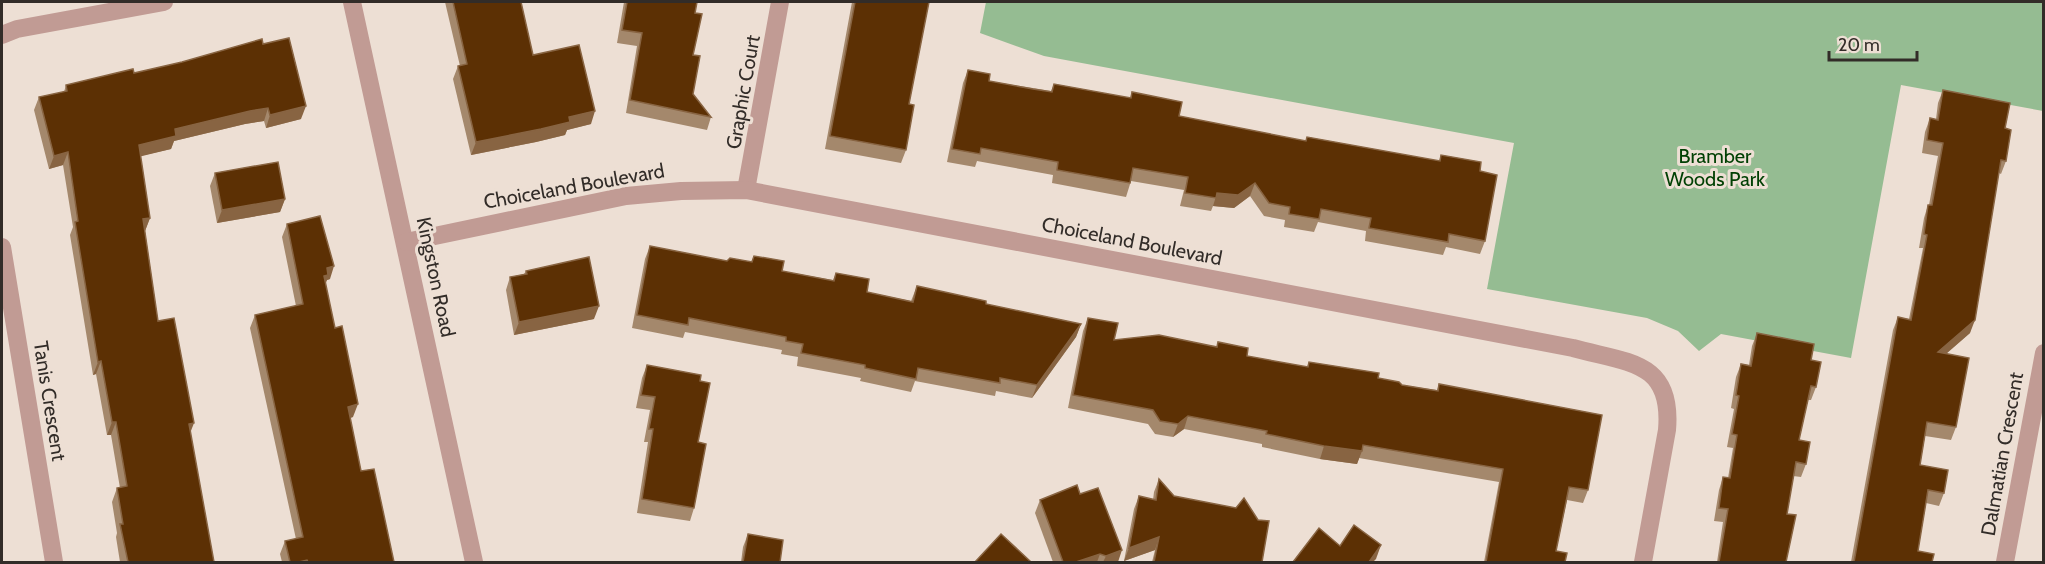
<svg xmlns="http://www.w3.org/2000/svg" width="2045" height="564" font-family="Cabin,sans-serif">
	<style>
		.green { fill: #95bc92 }
		.lines { fill: none; stroke-linecap: round; stroke-linejoin: round }
		.minor { stroke: #c19b94; stroke-width: 18 }
		.wall { fill: #a4886c }
		.shaded-wall { fill: #886442 }
		.building { fill: #5c3004; stroke: #886442; stroke-width: 1.5 }
		.labels { text-anchor: middle; stroke-width: 6; stroke-linejoin: round; paint-order: stroke }
		.street-label { font-size: 20px; fill: #322c28; stroke: #eddfd4 }
		.park-label { font-size: 20px; fill: #014003; stroke: #eddfd4 }
	</style>
	<rect width="100%" height="100%" fill="#eddfd4"/>
	<polygon class="green" points="986,2 2043,2 2043,111 1901,85 1851,358 1721,334 1699,351 1678,331 1647,318 1487,289 1514,143 1044,56 980,33"/>
	<g class="lines">
		<g class="minor">
			<polyline points="352,2 474,562"/>
			<polyline points="2,35 17,29 164,2"/>
			<polyline points="746,190 780,2"/>
			<path d="M406 242 626 196 681 191 746 190 1573 348C1627 363 1673 360 1667 430L1643 562"/>
			<polyline points="2,247 54,562"/>
			<polyline points="2005,562 2044,353"/>
		</g>
	</g>
	<g class="wall">
		<polygon points="445,2 521,2 533,55 591,124 567,130 565,135 536,142 471,155 453,79 458,66 460,66"/>
		<polygon points="624,2 697,2 695,13 693,94 711,117 707,130 626,113 637,46 617,43"/>
		<polygon points="852,2 929,2 909,104 906,150 901,163 825,149"/>
		<polygon points="263,44 301,119 266,128 264,121 245,124 174,141 171,149 140,156 150,218 145,231 158,321 190,432 214,562 120,562 116,537 117,533 112,502 117,488 120,488 111,435 107,435 96,374 93,375 70,235 73,227 63,165 49,169 34,110 39,97 64,92 66,85 134,73"/>
		<polygon points="968,70 989,81 1051,91 1054,84 1130,98 1132,92 1179,116 1306,141 1307,137 1439,161 1441,155 1480,171 1485,241 1480,254 1446,247 1443,255 1365,241 1366,231 1318,222 1314,232 1284,227 1285,220 1264,216 1250,196 1234,208 1213,206 1211,211 1180,206 1184,190 1131,181 1126,197 1052,183 1053,175 977,161 975,167 947,162 963,83"/>
		<polygon points="1943,90 2005,128 2006,161 2001,174 1999,173 1970,333 1946,354 1956,427 1951,440 1925,436 1920,465 1944,493 1939,506 1926,503 1918,551 1932,562 1851,562 1893,330 1898,317 1909,319 1923,248 1919,248 1924,218 1928,205 1929,205 1938,156 1922,153 1925,132 1930,118 1936,119 1938,103"/>
		<polygon points="215,173 285,199 280,212 217,223 210,186"/>
		<polygon points="287,224 330,279 327,280 325,283 353,417 350,418 361,471 394,562 282,562 280,554 285,541 296,539 250,328 255,315 296,306 282,237"/>
		<polygon points="650,246 727,261 751,262 754,256 782,271 833,280 836,273 867,292 911,301 917,286 986,304 1081,324 1076,337 1032,398 996,391 995,396 915,381 911,392 860,381 861,378 797,366 798,357 781,354 782,350 685,332 683,338 632,328 645,259"/>
		<polygon points="526,271 594,319 514,335 506,290 510,277 524,274"/>
		<polygon points="1088,318 1114,340 1217,346 1218,342 1247,356 1307,367 1309,362 1402,385 1437,390 1439,384 1588,490 1583,503 1567,500 1556,551 1565,562 1484,562 1499,482 1359,458 1357,464 1320,459 1262,447 1262,444 1184,429 1173,437 1155,434 1148,424 1068,408 1083,331"/>
		<polygon points="1757,333 1811,360 1816,387 1811,400 1808,400 1799,440 1806,464 1801,477 1793,476 1787,514 1786,562 1717,562 1723,522 1714,521 1719,490 1723,477 1728,478 1733,448 1727,447 1734,409 1731,408 1736,377 1741,364 1749,365 1752,346"/>
		<polygon points="647,365 700,381 698,442 694,508 690,521 637,513 648,442 644,442 650,410 636,408 642,378"/>
		<polygon points="1159,479 1174,496 1262,562 1152,562 1155,550 1124,561 1134,509 1139,496 1153,500 1154,492"/>
		<polygon points="1080,494 1118,562 1053,562 1035,513 1040,500"/>
		<polygon points="748,534 780,562 741,562 743,547"/>
	</g>
	<g class="shaded-wall">
		<polygon points="306,106 301,119 266,128 270,115"/>
		<polygon points="268,108 264,121 245,124 174,141 171,149 134,158 139,145 175,129 250,111"/>
		<polygon points="595,111 591,124 567,130 565,135 536,142 471,155 476,142 569,117"/>
		<polygon points="68,152 63,165 49,169 54,156"/>
		<polygon points="1255,183 1250,196 1234,208 1213,206 1217,193"/>
		<polygon points="285,199 280,212 217,223 222,210"/>
		<polygon points="150,218 145,231 138,232 143,219"/>
		<polygon points="334,266 330,279 327,280 324,288 319,289 327,268"/>
		<polygon points="599,306 594,319 514,335 519,322"/>
		<polygon points="1975,320 1970,333 1933,365 1938,352"/>
		<polygon points="1081,324 1076,337 1032,398 1037,385"/>
		<polygon points="101,361 96,374 93,375 98,362"/>
		<polygon points="358,404 353,417 343,420 348,407"/>
		<polygon points="1188,416 1184,429 1173,437 1178,424"/>
		<polygon points="112,422 116,422 111,435 107,435"/>
		<polygon points="194,423 189,436 189,424"/>
		<polygon points="1324,446 1362,451 1357,464 1320,459"/>
		<polygon points="1159,537 1155,550 1124,561 1129,548"/>
		<polygon points="1381,545 1376,559 1373,562 1369,562"/>
		<polygon points="1122,550 1118,562 1103,562 1106,556"/>
		<polygon points="1100,554 1097,562 1076,562"/>
	</g>
	<g class="building">
		<polygon points="453,2 521,2 533,55 579,45 595,111 569,117 570,122 541,129 476,142 458,66 467,64"/>
		<polygon points="627,2 697,2 695,13 702,14 693,55 700,56 693,94 711,117 630,100 642,33 622,30"/>
		<polygon points="855,2 929,2 909,104 914,105 906,150 830,136"/>
		<polygon points="289,38 306,106 270,115 268,108 250,111 175,129 176,136 139,145 150,218 143,219 158,321 174,318 194,423 189,424 214,562 128,562 120,524 123,524 117,488 127,486 116,422 112,422 101,361 98,362 75,222 78,221 68,152 54,156 39,97 67,91 66,85 133,69 134,73 182,62 262,39 263,44"/>
		<polygon points="968,70 990,74 989,81 1033,89 1052,92 1054,84 1131,98 1132,92 1182,102 1179,116 1306,141 1307,137 1440,161 1441,155 1481,162 1480,171 1497,175 1485,241 1449,234 1448,242 1369,228 1371,218 1321,209 1319,219 1289,214 1290,207 1269,203 1255,183 1238,195 1217,193 1216,198 1185,193 1188,177 1133,168 1130,183 1057,170 1058,162 981,148 980,154 952,149"/>
		<polygon points="1943,90 2010,103 2005,128 2011,130 2006,161 2001,160 1975,320 1938,352 1969,358 1956,427 1927,422 1920,465 1948,470 1944,493 1928,490 1918,551 1934,554 1932,562 1854,562 1898,317 1911,320 1927,235 1924,234 1928,205 1932,205 1943,143 1927,140 1930,118 1938,120"/>
		<polygon points="278,162 285,199 222,210 215,173"/>
		<polygon points="320,216 334,266 327,268 328,275 324,276 335,328 342,326 358,404 348,407 361,471 374,469 394,562 308,562 307,560 299,562 290,562 285,541 303,537 255,315 303,304 287,224"/>
		<polygon points="650,246 727,261 730,258 752,262 754,256 784,261 782,271 834,281 836,273 869,279 867,292 913,302 917,286 986,301 986,304 1081,324 1037,385 1000,378 1000,383 918,368 916,379 865,368 865,365 801,353 803,344 786,341 786,337 689,318 688,325 637,315"/>
		<polygon points="589,257 599,306 519,322 510,277 527,274 526,271"/>
		<polygon points="1088,318 1118,323 1114,340 1159,335 1217,347 1218,342 1248,348 1247,356 1308,367 1309,362 1379,373 1378,378 1399,382 1402,385 1438,391 1439,384 1602,415 1588,490 1569,487 1556,551 1567,553 1565,562 1486,562 1503,469 1363,445 1362,451 1324,446 1266,434 1267,431 1188,416 1178,424 1160,421 1153,410 1073,395"/>
		<polygon points="1757,333 1814,344 1811,360 1821,362 1816,387 1811,386 1799,440 1810,442 1806,464 1796,462 1787,514 1796,515 1786,562 1719,562 1728,509 1719,508 1723,477 1730,478 1737,435 1732,434 1739,396 1736,395 1741,364 1751,366"/>
		<polygon points="647,365 701,375 700,381 710,383 698,442 706,444 694,508 642,499 653,429 649,429 655,397 641,395"/>
		<polygon points="1159,479 1174,496 1236,508 1244,498 1258,520 1269,521 1262,562 1154,562 1159,537 1129,548 1139,496 1156,500"/>
		<polygon points="1077,485 1080,494 1098,488 1122,550 1106,556 1100,554 1076,562 1063,562 1040,500"/>
		<polygon points="1354,525 1381,545 1369,562 1293,562 1319,528 1340,546"/>
		<polygon points="748,534 783,540 780,562 743,562"/>
		<polygon points="1001,534 1031,562 975,562"/>
	</g>
	<g class="labels">
		<g class="street-label">
			<text transform="translate(743 92) rotate(-80)" y="7">Graphic Court</text>
			<text transform="translate(574 186) rotate(-10)" y="7">Choiceland Boulevard</text>
			<text transform="translate(1132 241) rotate(11)" y="7">Choiceland Boulevard</text>
			<text transform="translate(436 277) rotate(78)" y="7">Kingston Road</text>
			<text transform="translate(50 401) rotate(81)" y="7">Tanis Crescent</text>
			<text transform="translate(2002 454) rotate(-80)" y="7">Dalmatian Crescent</text>
		</g>
		<g class="park-label">
			<text x="1715" y="163">Bramber<tspan x="1715" dy="23">Woods Park</tspan></text>
		</g>
	</g>
	<rect width="2045" height="564" fill="none" stroke="#322c28" stroke-width="6"/>
	<path d="M1829 51v9h88v-9" fill="none" stroke="#322c28" stroke-width="3"/>
	<text x="1838" y="51" font-size="18" fill="#322c28" stroke="#eddfd4" stroke-width="4.5" paint-order="stroke">20 m</text>
</svg>
